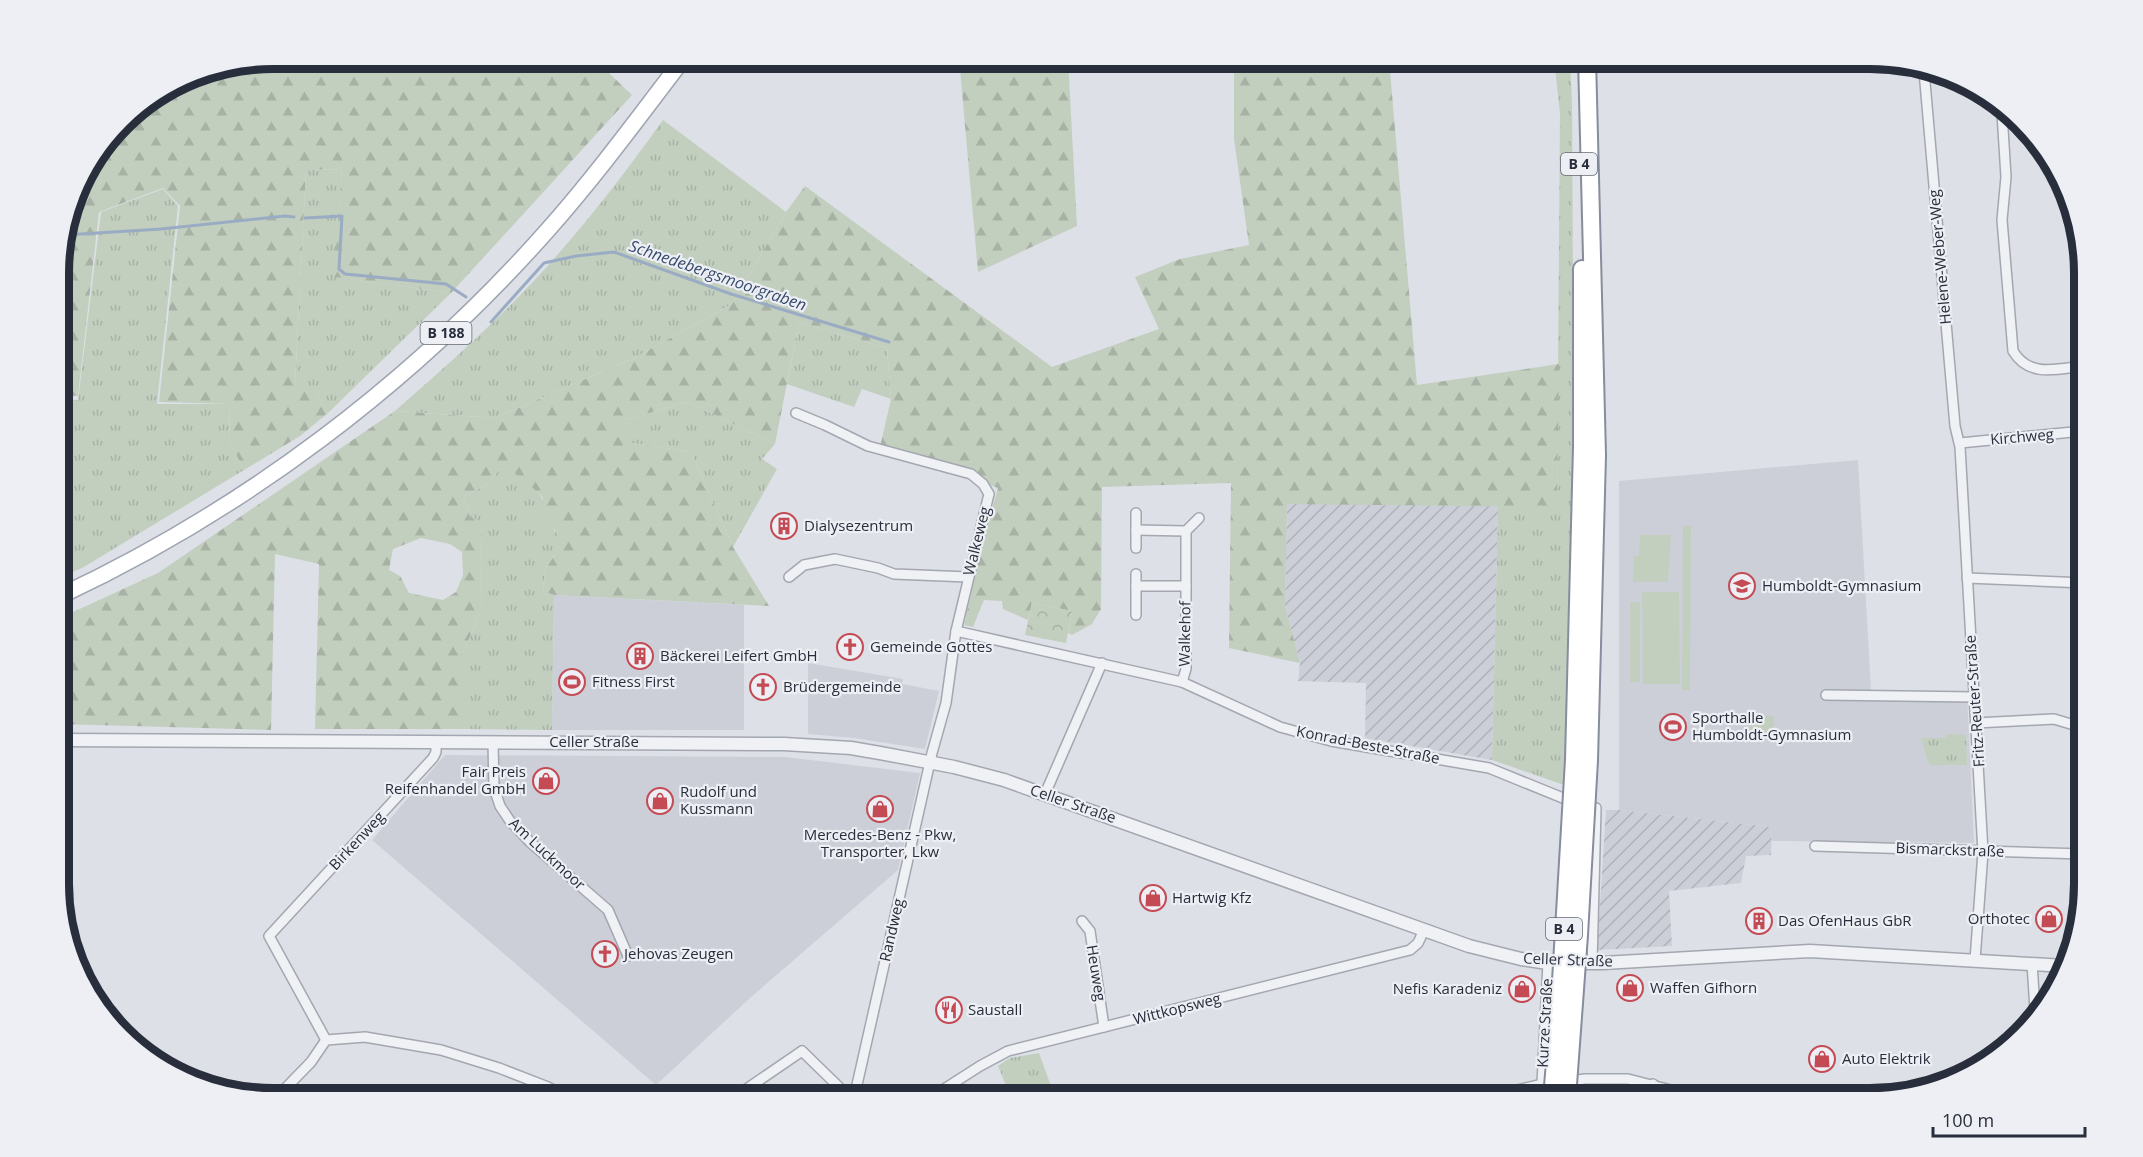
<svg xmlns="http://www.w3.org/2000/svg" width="2143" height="1157" font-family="'Open Sans',sans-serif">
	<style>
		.built { fill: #cccfd8 }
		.industrial { fill: url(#industrial-furrows) }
		.grass { fill: url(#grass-tufts) }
		.forest { fill: url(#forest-firs); fill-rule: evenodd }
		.park { fill: url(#park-crowns) }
		.pitch { fill: #c2cfbf }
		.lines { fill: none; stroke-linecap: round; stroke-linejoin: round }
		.stream { stroke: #9aacc4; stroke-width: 3 }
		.minor-casing { stroke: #a3a7b0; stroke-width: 12 }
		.tertiary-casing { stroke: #a3a7b0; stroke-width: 15 }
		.primary-casing { stroke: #9ea4b1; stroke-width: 18 }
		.trunk-casing { stroke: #868d9c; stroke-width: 20 }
		.minor { stroke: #f0f1f5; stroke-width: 9 }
		.tertiary { stroke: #f0f1f5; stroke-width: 12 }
		.primary { stroke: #fff; stroke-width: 15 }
		.trunk { stroke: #fff; stroke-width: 16 }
		.trunk-bridge-casing { stroke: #868d9c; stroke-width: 20; stroke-linecap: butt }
		.trunk-bridge { stroke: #fff; stroke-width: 16 }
		.labels { text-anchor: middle; stroke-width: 4.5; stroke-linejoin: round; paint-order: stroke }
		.shield { fill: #edeff4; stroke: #636873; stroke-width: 1.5 }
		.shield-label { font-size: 14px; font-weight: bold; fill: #282e3c }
		.street-label { font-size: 15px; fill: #282e3c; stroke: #edeff4 }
		.poi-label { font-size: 15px; fill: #282e3c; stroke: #edeff4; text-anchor: start }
		.water-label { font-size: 16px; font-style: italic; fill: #354a6c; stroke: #edeff4 }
		.rim { fill: none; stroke: #282e3c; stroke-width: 8 }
	</style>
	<defs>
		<pattern id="industrial-furrows" width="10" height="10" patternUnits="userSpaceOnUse" patternTransform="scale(1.5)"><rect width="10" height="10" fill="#cccfd8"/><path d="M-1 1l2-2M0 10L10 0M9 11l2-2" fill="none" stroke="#afb2ba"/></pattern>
		<pattern id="grass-tufts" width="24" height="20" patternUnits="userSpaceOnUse" patternTransform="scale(1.5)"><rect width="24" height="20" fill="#c2cfbf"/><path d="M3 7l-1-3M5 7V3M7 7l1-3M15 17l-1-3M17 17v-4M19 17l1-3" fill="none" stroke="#a7b2a5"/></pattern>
		<pattern id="forest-firs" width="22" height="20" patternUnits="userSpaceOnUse" patternTransform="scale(1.5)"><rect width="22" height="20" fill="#c2cfbf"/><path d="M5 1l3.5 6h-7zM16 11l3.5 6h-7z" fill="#a7b2a5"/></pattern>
		<pattern id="park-crowns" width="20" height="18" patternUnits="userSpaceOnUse" patternTransform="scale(1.5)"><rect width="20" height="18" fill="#c2cfbf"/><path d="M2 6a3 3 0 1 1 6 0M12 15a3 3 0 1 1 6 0" fill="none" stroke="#a7b2a5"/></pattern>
	</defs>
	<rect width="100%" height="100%" fill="#dde0e6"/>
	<g class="built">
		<polygon points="1858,460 1871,691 1967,692 1974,843 1772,841 1772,827 1619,810 1619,481"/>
		<polygon points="554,595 744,605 744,730 552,730"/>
		<polygon points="808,663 903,679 902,684 939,691 925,749 854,738 808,734"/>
		<polygon points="445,755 785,757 920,773 898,870 750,998 656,1085 372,840"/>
	</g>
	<g class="industrial">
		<polygon points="1287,503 1498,506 1492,760 1365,738 1366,683 1298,681 1300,663 1285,606"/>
		<polygon points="1606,810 1619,810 1772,827 1771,855 1746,856 1741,883 1669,891 1672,946 1597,950"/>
	</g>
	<g class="grass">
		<polygon points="1554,59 1570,59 1572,103 1574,481 1567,786 1492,760 1498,506 1557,506 1560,113"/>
		<path d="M663 120 786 212 732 304 634 358 495 418 395 411C452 361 509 311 559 253 596 211 630 166 663 120Z"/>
		<polygon points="342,169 335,277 451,293 328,413 317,394 295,384 306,170"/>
		<polygon points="163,189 178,206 157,404 229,404 230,442 244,470 82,568 60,577 59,399 78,400 101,212"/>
		<polygon points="799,322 887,348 891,399 862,389 854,407 787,384"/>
		<polygon points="688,402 775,444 762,459 777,469 733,547 691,452 625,442 624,420"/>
		<path d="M500 469C536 473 562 521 554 555 552 561 547 566 545 571 544 577 544 584 543 590L554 595 552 730 463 729V653L481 611 482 522 470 517 464 496 486 485Z"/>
		<polygon points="1947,734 1966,735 1967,765 1930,765 1928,762 1921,738 1946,738"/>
		<polygon points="1039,1053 1051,1086 1018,1098 1011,1098 998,1066 1010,1058"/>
	</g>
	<g class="forest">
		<polygon points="593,58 632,95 451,293 334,277 342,169 306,170 295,383 317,394 328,413 300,436 244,470 230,442 229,404 159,402 180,206 163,188 99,212 78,396 59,395 59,258 81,178 131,112 191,75 271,59 397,73 444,59"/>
		<polygon points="981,58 1068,59 1077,226 978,272 960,69"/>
		<path d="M1234 59H1389L1417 385 1559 364 1557 507 1287 504 1285 606 1300 663 1229 648 1231 483 1102 487 1101 609 1092 624 1072 635 1068 633 1072 611 1032 603 1028 620 1003 609 1002 601 984 600 973 627 964 625 981 549 998 488 960 473 880 447 891 399 887 348 799 322 775 444 688 402 624 420 626 442 691 452 733 547 769 606 554 595 543 591 545 570 554 556 555 529 540 517 543 498C530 485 518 471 500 469L486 485 464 496 470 517 482 522 481 611 463 653V729H315L319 564 275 554 271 730 60 724V618L158 573 395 411 495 418 634 358 732 304 786 212 805 186 1052 367 1159 329 1135 277 1180 259 1249 245 1234 139ZM421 538 450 544 462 552 463 575 456 592 443 600 409 593 400 576 389 570 393 549Z"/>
	</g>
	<polygon class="park" points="1032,603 1072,611 1066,643 1025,635"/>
	<g class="pitch">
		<polygon points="1683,526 1691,526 1690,690 1682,690"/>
		<polygon points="1640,535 1671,535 1668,582 1633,582 1634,556 1639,556"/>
		<polygon points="1642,592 1679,592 1680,684 1643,684"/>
		<rect x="1630" y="602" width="10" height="80"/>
		<rect x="1749" y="716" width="25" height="17"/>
	</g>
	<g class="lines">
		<g class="stream">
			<polyline points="305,218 342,216 339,269 345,274 446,284 466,297"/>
			<polyline points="65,235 161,229 285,216 294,217"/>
			<polyline points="491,322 544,263 576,256 614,252 731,294 889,342"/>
		</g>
		<defs>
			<g id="minor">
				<polyline points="1924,71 1955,426 1960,447 1983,852 1975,960"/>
				<path d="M2002 113 2006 177 2002 220 2013 351C2029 378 2057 369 2083 366"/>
				<polyline points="796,413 825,425 868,446 971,474 983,484 989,494 956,631 946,703 932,753 854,1098"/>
				<polyline points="1960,443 2083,431"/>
				<polyline points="1136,513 1136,548"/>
				<polyline points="1136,530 1186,531 1199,518"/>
				<polyline points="789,577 804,565 835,559 878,568 894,574 968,577"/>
				<polyline points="1967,578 2084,583"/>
				<polyline points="1136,586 1186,586"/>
				<polyline points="1136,615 1136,574"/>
				<polyline points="956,631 1182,682 1280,727 1331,741 1489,768 1585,807 1596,808 1592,963"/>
				<polyline points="1182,682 1186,669 1186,531"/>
				<polyline points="1826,695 1975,697"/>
				<polyline points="1976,723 2054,719 2084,728"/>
				<polyline points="493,742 494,788 500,806 510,821 530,842 608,910 628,956"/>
				<polyline points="1045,794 1102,663"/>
				<polyline points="1815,846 2084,854"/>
				<polyline points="1082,921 1090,931 1104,1027"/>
				<polyline points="2032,963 2035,1010"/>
				<polyline points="326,1040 269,936 433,758 436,752 436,742"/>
				<polyline points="1542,1084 1548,963"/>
				<polyline points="726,1095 745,1090 802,1051 844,1092 855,1094"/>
				<polyline points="276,1098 311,1062 326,1040 365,1037 441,1050 499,1068 548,1087 570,1098"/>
				<polyline points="930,1098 980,1066 1008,1051 1410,950 1418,943 1424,930"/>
				<polyline points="1484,1098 1542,1084 1585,1079 1628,1079 1702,1098"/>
				<polyline points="1650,1098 1653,1084"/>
			</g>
			<polyline id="tertiary" points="60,740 784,744 851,748 880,753 954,767 1004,780 1469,946 1521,959 1548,963 1603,963 1810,951 2065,966"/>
			<path id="primary" d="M60 596C244 510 411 384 546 232 595 177 639 117 684 58"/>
			<g id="trunk">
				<polyline points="1587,58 1597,455 1589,760"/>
				<polyline points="1574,760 1582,447 1582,269"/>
			</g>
		</defs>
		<use href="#minor" class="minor-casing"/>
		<use href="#tertiary" class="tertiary-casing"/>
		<use href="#primary" class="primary-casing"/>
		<use href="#trunk" class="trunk-casing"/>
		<use href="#minor" class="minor"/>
		<use href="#tertiary" class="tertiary"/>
		<use href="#primary" class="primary"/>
		<use href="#trunk" class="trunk"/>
		<defs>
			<g id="trunk-bridge">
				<polyline points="1552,1098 1559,1015 1574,760"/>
				<polyline points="1567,1098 1579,935 1589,760"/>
			</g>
		</defs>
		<use href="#trunk-bridge" class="trunk-bridge-casing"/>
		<use href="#trunk-bridge" class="trunk-bridge"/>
	</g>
	<defs>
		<symbol id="building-ring" viewBox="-11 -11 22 22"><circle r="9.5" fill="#edeff4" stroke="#c44a54" stroke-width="1.5"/><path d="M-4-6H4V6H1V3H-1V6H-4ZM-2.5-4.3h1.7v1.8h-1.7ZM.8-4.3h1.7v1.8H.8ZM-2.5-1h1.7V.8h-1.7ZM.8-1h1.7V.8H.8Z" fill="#c44a54"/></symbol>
		<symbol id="school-ring" viewBox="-11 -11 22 22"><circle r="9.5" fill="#edeff4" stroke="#c44a54" stroke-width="1.5"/><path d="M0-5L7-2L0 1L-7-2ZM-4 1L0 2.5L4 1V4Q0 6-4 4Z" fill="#c44a54"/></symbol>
		<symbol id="church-ring" viewBox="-11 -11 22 22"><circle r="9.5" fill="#edeff4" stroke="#c44a54" stroke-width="1.5"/><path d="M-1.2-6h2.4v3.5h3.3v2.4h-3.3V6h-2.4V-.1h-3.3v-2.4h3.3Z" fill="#c44a54"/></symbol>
		<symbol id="stadium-ring" viewBox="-11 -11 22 22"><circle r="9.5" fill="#edeff4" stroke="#c44a54" stroke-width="1.5"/><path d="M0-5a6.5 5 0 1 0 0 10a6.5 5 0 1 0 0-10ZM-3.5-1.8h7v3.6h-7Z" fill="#c44a54"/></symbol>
		<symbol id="shop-ring" viewBox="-11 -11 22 22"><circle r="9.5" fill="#edeff4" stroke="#c44a54" stroke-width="1.5"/><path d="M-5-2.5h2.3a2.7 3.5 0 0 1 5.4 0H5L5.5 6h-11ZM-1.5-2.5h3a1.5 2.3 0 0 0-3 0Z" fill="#c44a54"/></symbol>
		<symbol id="restaurant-ring" viewBox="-11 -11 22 22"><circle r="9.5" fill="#edeff4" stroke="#c44a54" stroke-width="1.5"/><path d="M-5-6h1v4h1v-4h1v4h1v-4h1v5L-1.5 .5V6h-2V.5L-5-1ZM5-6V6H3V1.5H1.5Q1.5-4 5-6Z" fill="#c44a54"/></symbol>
	</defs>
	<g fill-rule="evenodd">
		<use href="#building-ring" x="769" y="511" width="30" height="30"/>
		<use href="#school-ring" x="1727" y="571" width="30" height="30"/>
		<use href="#church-ring" x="835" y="632" width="30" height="30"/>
		<use href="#building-ring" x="625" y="641" width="30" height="30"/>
		<use href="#stadium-ring" x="557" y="667" width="30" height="30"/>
		<use href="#church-ring" x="748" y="672" width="30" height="30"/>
		<use href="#stadium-ring" x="1658" y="712" width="30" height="30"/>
		<use href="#shop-ring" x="531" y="766" width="30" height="30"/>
		<use href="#shop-ring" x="645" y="786" width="30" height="30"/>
		<use href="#shop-ring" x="865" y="794" width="30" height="30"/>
		<use href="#shop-ring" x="1138" y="883" width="30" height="30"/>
		<use href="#shop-ring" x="2034" y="904" width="30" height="30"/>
		<use href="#building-ring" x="1744" y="906" width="30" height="30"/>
		<use href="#church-ring" x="590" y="939" width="30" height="30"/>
		<use href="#shop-ring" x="1615" y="973" width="30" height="30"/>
		<use href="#shop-ring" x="1507" y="974" width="30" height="30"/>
		<use href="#restaurant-ring" x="934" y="995" width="30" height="30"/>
		<use href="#shop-ring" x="1807" y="1044" width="30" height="30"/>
	</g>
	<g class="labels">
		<g class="shield">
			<rect x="1561" y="153" width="36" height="22" rx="4.5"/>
			<rect x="420.5" y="322" width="51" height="22" rx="4.5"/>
			<rect x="1546" y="918" width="36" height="22" rx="4.5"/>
		</g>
		<g class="shield-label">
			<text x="1579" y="169">B 4</text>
			<text x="446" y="338">B 188</text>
			<text x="1564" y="934">B 4</text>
		</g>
		<g class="street-label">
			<text transform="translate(1940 257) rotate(-95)" y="5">Helene-Weber-Weg</text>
			<text transform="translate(2022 437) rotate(-5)" y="5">Kirchweg</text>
			<text transform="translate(977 541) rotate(-76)" y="5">Walkeweg</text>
			<text transform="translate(1185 634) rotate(-89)" y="5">Walkehof</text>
			<text transform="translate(1975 701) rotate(-94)" y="5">Fritz-Reuter-Straße</text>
			<text x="594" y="747">Celler Straße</text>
			<text transform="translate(1368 745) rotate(11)" y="5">Konrad-Beste-Straße</text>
			<text transform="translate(1073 804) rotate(19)" y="5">Celler Straße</text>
			<text transform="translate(357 841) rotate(-47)" y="5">Birkenweg</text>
			<text transform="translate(1950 850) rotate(2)" y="5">Bismarckstraße</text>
			<text transform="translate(547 854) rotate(43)" y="5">Am Luckmoor</text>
			<text transform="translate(892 930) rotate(-77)" y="5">Randweg</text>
			<text transform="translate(1568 960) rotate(2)" y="5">Celler Straße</text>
			<text transform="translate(1096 973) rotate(81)" y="5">Heuweg</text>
			<text transform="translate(1177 1009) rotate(-14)" y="5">Wittkopsweg</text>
			<text transform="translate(1545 1023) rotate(-87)" y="5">Kurze Straße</text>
		</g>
		<g class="poi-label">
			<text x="804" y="531">Dialysezentrum</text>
			<text x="1762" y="591">Humboldt-Gymnasium</text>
			<text x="870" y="652">Gemeinde Gottes</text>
			<text x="660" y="661">Bäckerei Leifert GmbH</text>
			<text x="592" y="687">Fitness First</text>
			<text x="783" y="692">Brüdergemeinde</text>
			<text x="1692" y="723">Sporthalle<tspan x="1692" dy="17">Humboldt-Gymnasium</tspan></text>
			<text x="526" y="777" text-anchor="end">Fair Preis<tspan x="526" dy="17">Reifenhandel GmbH</tspan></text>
			<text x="680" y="797">Rudolf und<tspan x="680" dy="17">Kussmann</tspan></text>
			<text x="880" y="840" text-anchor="middle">Mercedes-Benz - Pkw,<tspan x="880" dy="17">Transporter, Lkw</tspan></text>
			<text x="1172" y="903">Hartwig Kfz</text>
			<text x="2030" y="924" text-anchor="end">Orthotec</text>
			<text x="1778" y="926">Das OfenHaus GbR</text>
			<text x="624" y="959">Jehovas Zeugen</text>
			<text x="1650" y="993">Waffen Gifhorn</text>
			<text x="1502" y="994" text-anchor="end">Nefis Karadeniz</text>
			<text x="968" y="1015">Saustall</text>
			<text x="1842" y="1064">Auto Elektrik</text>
		</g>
		<g class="water-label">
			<text transform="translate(718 275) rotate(19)" y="6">Schnedebergsmoorgraben</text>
		</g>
	</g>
	<path d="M0 0H2143V1157H0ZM273 69H1870A204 204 0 0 1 2074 273V884A204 204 0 0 1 1870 1088H273A204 204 0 0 1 69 884V273A204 204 0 0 1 273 69Z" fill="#edeff4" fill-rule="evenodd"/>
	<path class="rim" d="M273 69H1870A204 204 0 0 1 2074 273V884A204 204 0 0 1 1870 1088H273A204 204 0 0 1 69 884V273A204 204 0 0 1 273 69Z"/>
	<path d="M1933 1127v9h152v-9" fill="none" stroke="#282e3c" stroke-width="3"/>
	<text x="1942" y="1127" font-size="18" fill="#282e3c" stroke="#edeff4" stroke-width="4.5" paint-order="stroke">100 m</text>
</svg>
